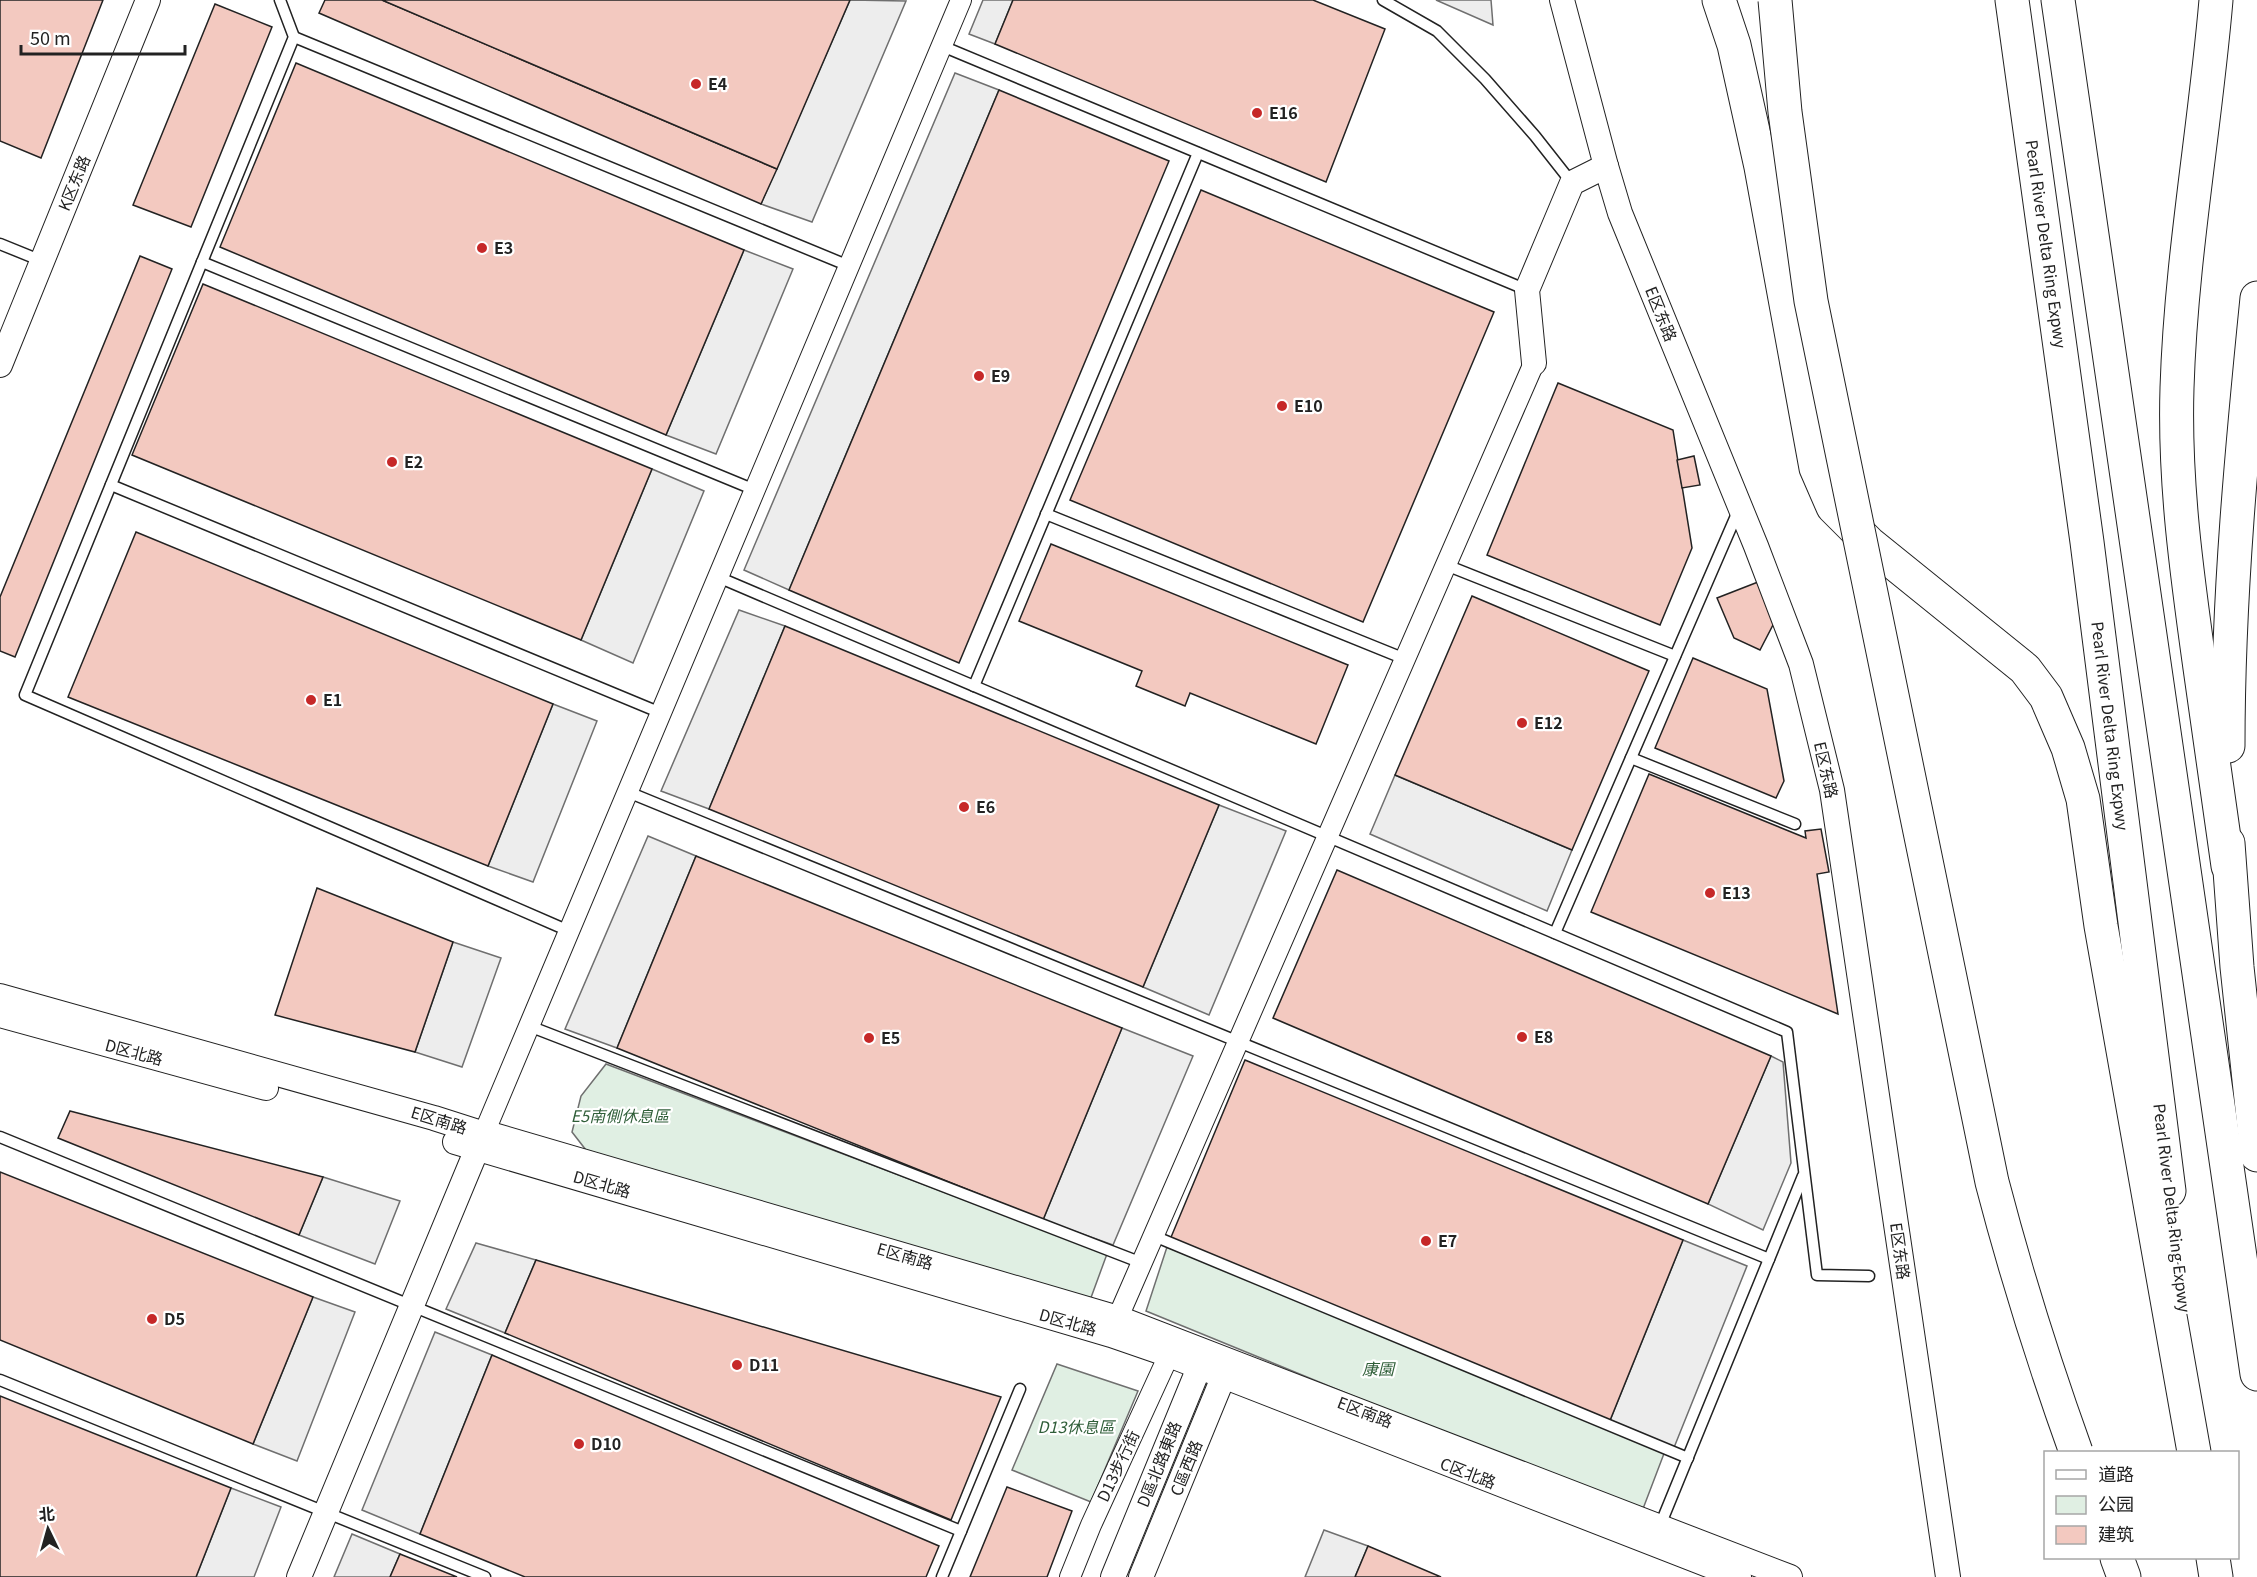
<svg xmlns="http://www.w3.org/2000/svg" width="2257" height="1577" font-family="Georgia,'Noto Sans SC',serif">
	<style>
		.green { fill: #e0efe3; stroke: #6f6f6f; stroke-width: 1.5 }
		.parking { fill: #ededed; stroke: #6f6f6f; stroke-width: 1.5 }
		.building { fill: #f3c9c0; stroke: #222; stroke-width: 1.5 }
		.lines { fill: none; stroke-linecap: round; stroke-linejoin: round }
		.service-casing { stroke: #222; stroke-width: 13 }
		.minor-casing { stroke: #222; stroke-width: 22 }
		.tertiary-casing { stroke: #222; stroke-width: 26 }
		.motorway-casing { stroke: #222; stroke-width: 35 }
		.service { stroke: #fff; stroke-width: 10 }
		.minor { stroke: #fff; stroke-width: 20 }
		.tertiary { stroke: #fff; stroke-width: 24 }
		.motorway { stroke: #fff; stroke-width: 33 }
		.motorway-bridge-casing { stroke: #222; stroke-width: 35; stroke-linecap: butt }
		.motorway-bridge { stroke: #fff; stroke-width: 33 }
		.poi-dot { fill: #c62828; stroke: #fff; stroke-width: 2 }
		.labels { text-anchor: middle; stroke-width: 4.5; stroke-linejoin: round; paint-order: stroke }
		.poi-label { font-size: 16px; font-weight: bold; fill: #222; stroke: #fff; text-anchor: start }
		.street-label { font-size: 16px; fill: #222; stroke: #fff }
		.park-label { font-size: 16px; font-style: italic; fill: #2f5e38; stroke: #fff }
	</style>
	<rect width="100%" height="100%" fill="#fff"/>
	<g class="green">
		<polygon points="606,1064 1107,1254 1089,1303 586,1150 572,1132 581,1096"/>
		<polygon points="1167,1247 1665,1451 1641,1514 1146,1311"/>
		<polygon points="1057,1364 1138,1391 1091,1502 1012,1470"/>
	</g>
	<g class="parking">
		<polygon points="850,0 906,1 812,222 761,204"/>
		<polygon points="983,0 1013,0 995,44 969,34"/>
		<polygon points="1436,0 1491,0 1493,25"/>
		<polygon points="955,73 999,90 789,590 744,570"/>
		<polygon points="744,250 793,269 716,454 666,435"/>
		<polygon points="652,469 704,491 633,663 581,640"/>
		<polygon points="739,610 785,626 709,809 661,791"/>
		<polygon points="553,704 597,721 533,882 488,866"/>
		<polygon points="1395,775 1572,850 1547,911 1370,834"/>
		<polygon points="1219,805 1286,831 1209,1015 1143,987"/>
		<polygon points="648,836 696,856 617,1048 565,1029"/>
		<polygon points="453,942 501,958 462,1067 415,1052"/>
		<polygon points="1122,1028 1193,1056 1113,1245 1043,1220"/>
		<polygon points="1771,1056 1783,1062 1791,1163 1763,1230 1708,1204"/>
		<polygon points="323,1177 400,1201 375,1264 299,1235"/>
		<polygon points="1683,1240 1747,1266 1673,1450 1609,1423"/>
		<polygon points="476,1243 536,1260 505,1333 446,1309"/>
		<polygon points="313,1297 355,1312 297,1461 253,1444"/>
		<polygon points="435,1332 492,1355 420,1534 362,1510"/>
		<polygon points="231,1488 281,1507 254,1577 196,1577"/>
		<polygon points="1324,1530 1368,1546 1355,1577 1305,1577"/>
		<polygon points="352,1534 400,1554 390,1577 334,1577"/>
	</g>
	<g class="building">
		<polygon points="0,0 103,0 41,158 0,141"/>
		<polygon points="325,0 382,0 777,169 761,204 319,13"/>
		<polygon points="382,0 850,0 777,169"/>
		<polygon points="1013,0 1313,0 1385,29 1326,182 995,44"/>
		<polygon points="215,4 272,27 191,227 133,205"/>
		<polygon points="296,63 744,250 666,435 220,247"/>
		<polygon points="999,90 1169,161 959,663 789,590"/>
		<polygon points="1201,190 1494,312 1363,622 1070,500"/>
		<polygon points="140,256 172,269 15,657 0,651 0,597"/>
		<polygon points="203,284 652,469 581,640 132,455"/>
		<polygon points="1558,383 1673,430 1692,548 1660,625 1487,555"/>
		<polygon points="1694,456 1700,485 1682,488 1677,460"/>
		<polygon points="136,532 553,704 488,866 68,697"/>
		<polygon points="1051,544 1348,665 1316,744 1190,693 1185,706 1136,686 1142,671 1019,621"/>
		<polygon points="1758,582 1775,621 1760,650 1734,638 1717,598"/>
		<polygon points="1472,596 1649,671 1572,850 1395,775"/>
		<polygon points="785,626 1219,805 1143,987 709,809"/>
		<polygon points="1693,658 1767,689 1784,781 1776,798 1655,748"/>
		<polygon points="1649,774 1806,838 1805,831 1821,829 1829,872 1817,874 1838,1014 1591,912"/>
		<polygon points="696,856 1122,1028 1043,1220 617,1048"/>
		<polygon points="1337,870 1771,1056 1708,1204 1273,1018"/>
		<polygon points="317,888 453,942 415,1052 275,1015"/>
		<polygon points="1245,1060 1683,1240 1609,1423 1169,1242"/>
		<polygon points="70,1111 323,1177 299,1235 58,1138"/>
		<polygon points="0,1172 313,1297 253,1444 0,1340"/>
		<polygon points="536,1260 1001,1397 951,1520 505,1333"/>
		<polygon points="492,1355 939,1546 926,1577 525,1577 420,1534"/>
		<polygon points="0,1396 231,1488 196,1577 0,1577"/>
		<polygon points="1007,1487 1072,1511 1047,1577 970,1577"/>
		<polygon points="1368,1546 1441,1577 1355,1577"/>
		<polygon points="400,1554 457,1577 390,1577"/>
	</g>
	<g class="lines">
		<defs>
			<g id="service">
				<polyline points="280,0 294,37 25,695 569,931"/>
				<polyline points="1383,0 1437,31 1485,79 1535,136 1572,183"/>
				<polyline points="294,37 849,266"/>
				<polyline points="942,46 1527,290"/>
				<polyline points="0,244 42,261"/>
				<polyline points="202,262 755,490"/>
				<polyline points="111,485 661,713"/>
				<polyline points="1046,514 1405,659"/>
				<polyline points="1446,565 1675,656"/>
				<polyline points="718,577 1787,1032 1817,1275 1869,1276"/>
				<polyline points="974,686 1198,153"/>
				<polyline points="1631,758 1795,824"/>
				<polyline points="628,792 1769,1259"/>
				<polyline points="1555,933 1739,509"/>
				<polyline points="529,1026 1142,1263"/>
				<polyline points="0,1137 961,1531"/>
				<polyline points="1154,1236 1688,1458"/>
				<polyline points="0,1380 485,1577"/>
				<polyline points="1659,1528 1803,1176"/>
				<polyline points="942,1577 1020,1389"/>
			</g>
			<g id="minor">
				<polyline points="479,1145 961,0"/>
				<polyline points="1112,1331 1534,363"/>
				<polyline points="1070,1577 1091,1525 1169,1355"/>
			</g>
			<g id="tertiary">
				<polyline points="1562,0 1606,166 1620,213 1756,546 1801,664 1832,790 1948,1577"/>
				<polyline points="1534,363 1527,290 1572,183 1606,166"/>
				<polyline points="0,365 148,0"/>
				<polyline points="0,996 434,1118 484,1134 490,1134 1118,1318 1790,1577"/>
				<polyline points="0,1015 266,1088"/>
				<polyline points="455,1142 1111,1335 1169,1355 1739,1577"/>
				<polyline points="299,1577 477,1149"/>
				<polyline points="1113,1577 1205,1353"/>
				<polyline points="1141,1577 1229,1363"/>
			</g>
			<g id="motorway">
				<polyline points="1719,0 1734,45 1761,167 1816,468 1833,507 1869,543 2025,669 2046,697 2068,748 2083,799 2101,926 2194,1452"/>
				<polyline points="2012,0 2087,542 2169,1191"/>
				<polyline points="2058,0 2257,1374"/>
				<path d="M2216 0C2205 129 2181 258 2177 388 2174 482 2187 575 2200 668 2209 734 2219 800 2228 866"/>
				<path d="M2228 746C2228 596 2242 447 2257 298"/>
				<polyline points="2228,843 2237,967 2257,1155"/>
				<polyline points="2117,1558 2124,1577"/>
				<polyline points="2213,1558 2216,1577"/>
			</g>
		</defs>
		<use href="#service" class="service-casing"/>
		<use href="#minor" class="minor-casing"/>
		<use href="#tertiary" class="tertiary-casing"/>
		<use href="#motorway" class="motorway-casing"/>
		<use href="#service" class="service"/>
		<use href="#minor" class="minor"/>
		<use href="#tertiary" class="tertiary"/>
		<use href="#motorway" class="motorway"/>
		<defs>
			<path id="motorway-bridge" d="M1775 0 1785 112 1811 301 1992 1182C2016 1274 2044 1363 2076 1452"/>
		</defs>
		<use href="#motorway-bridge" class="motorway-bridge-casing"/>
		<use href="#motorway-bridge" class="motorway-bridge"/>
	</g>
	<g class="poi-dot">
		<circle cx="696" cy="84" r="6"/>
		<circle cx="1257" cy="113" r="6"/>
		<circle cx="482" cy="248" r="6"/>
		<circle cx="979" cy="376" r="6"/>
		<circle cx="1282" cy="406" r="6"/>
		<circle cx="392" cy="462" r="6"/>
		<circle cx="311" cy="700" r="6"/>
		<circle cx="1522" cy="723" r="6"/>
		<circle cx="964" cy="807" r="6"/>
		<circle cx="1710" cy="893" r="6"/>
		<circle cx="1522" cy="1037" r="6"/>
		<circle cx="869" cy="1038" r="6"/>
		<circle cx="1426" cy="1241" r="6"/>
		<circle cx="152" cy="1319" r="6"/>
		<circle cx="737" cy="1365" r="6"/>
		<circle cx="579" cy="1444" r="6"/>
	</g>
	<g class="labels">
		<g class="poi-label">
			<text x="708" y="90">E4</text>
			<text x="1269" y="119">E16</text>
			<text x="494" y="254">E3</text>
			<text x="991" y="382">E9</text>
			<text x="1294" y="412">E10</text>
			<text x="404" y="468">E2</text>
			<text x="323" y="706">E1</text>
			<text x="1534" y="729">E12</text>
			<text x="976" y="813">E6</text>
			<text x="1722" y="899">E13</text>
			<text x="1534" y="1043">E8</text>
			<text x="881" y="1044">E5</text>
			<text x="1438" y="1247">E7</text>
			<text x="164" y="1325">D5</text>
			<text x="749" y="1371">D11</text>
			<text x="591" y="1450">D10</text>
		</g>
		<g class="street-label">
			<text transform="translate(74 183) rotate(-68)" y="6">K区东路</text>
			<text transform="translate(2046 244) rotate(82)" y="6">Pearl River Delta Ring Expwy</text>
			<text transform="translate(1661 314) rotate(68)" y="6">E区东路</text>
			<text transform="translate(2110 726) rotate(83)" y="6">Pearl River Delta Ring Expwy</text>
			<text transform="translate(1826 770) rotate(77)" y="6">E区东路</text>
			<text transform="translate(134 1052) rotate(15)" y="6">D区北路</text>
			<text transform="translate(439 1120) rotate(17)" y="6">E区南路</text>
			<text transform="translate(602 1184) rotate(16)" y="6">D区北路</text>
			<text transform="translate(2172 1208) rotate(83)" y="6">Pearl River Delta Ring Expwy</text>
			<text transform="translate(1900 1251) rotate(82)" y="6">E区东路</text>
			<text transform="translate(905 1256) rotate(16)" y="6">E区南路</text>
			<text transform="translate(1068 1322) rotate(16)" y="6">D区北路</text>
			<text transform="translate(1365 1412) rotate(21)" y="6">E区南路</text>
			<text transform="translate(1159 1464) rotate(-68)" y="6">D區北路東路</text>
			<text transform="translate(1118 1466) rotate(-65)" y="6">D13步行街</text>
			<text transform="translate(1186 1468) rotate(-68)" y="6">C區西路</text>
			<text transform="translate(1468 1473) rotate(21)" y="6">C区北路</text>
		</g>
		<g class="park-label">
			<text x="620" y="1122">E5南側休息區</text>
			<text x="1378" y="1375">康園</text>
			<text x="1076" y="1433">D13休息區</text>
		</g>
	</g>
	<rect x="2044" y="1451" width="195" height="108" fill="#ffffff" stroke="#a7a7a7" stroke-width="1.5"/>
	<rect x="2056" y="1470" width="30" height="9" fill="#ffffff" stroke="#a7a7a7" stroke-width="1.5"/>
	<text x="2098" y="1481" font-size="18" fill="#222222">道路</text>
	<rect x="2056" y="1496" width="30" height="18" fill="#e0efe3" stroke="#a7a7a7" stroke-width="1.5"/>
	<text x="2098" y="1511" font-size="18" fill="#222222">公园</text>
	<rect x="2056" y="1526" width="30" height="18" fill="#f3c9c0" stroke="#a7a7a7" stroke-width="1.5"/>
	<text x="2098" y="1541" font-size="18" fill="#222222">建筑</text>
	<g transform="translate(48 1529) rotate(355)" stroke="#ffffff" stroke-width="4.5" paint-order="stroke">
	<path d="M0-4.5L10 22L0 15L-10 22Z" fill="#222222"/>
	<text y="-9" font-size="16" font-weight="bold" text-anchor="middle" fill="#222222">北</text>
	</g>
	<path d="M21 45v9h164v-9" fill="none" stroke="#222222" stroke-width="3"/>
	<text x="30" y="45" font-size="18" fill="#222222" stroke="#ffffff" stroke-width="4.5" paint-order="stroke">50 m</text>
</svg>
